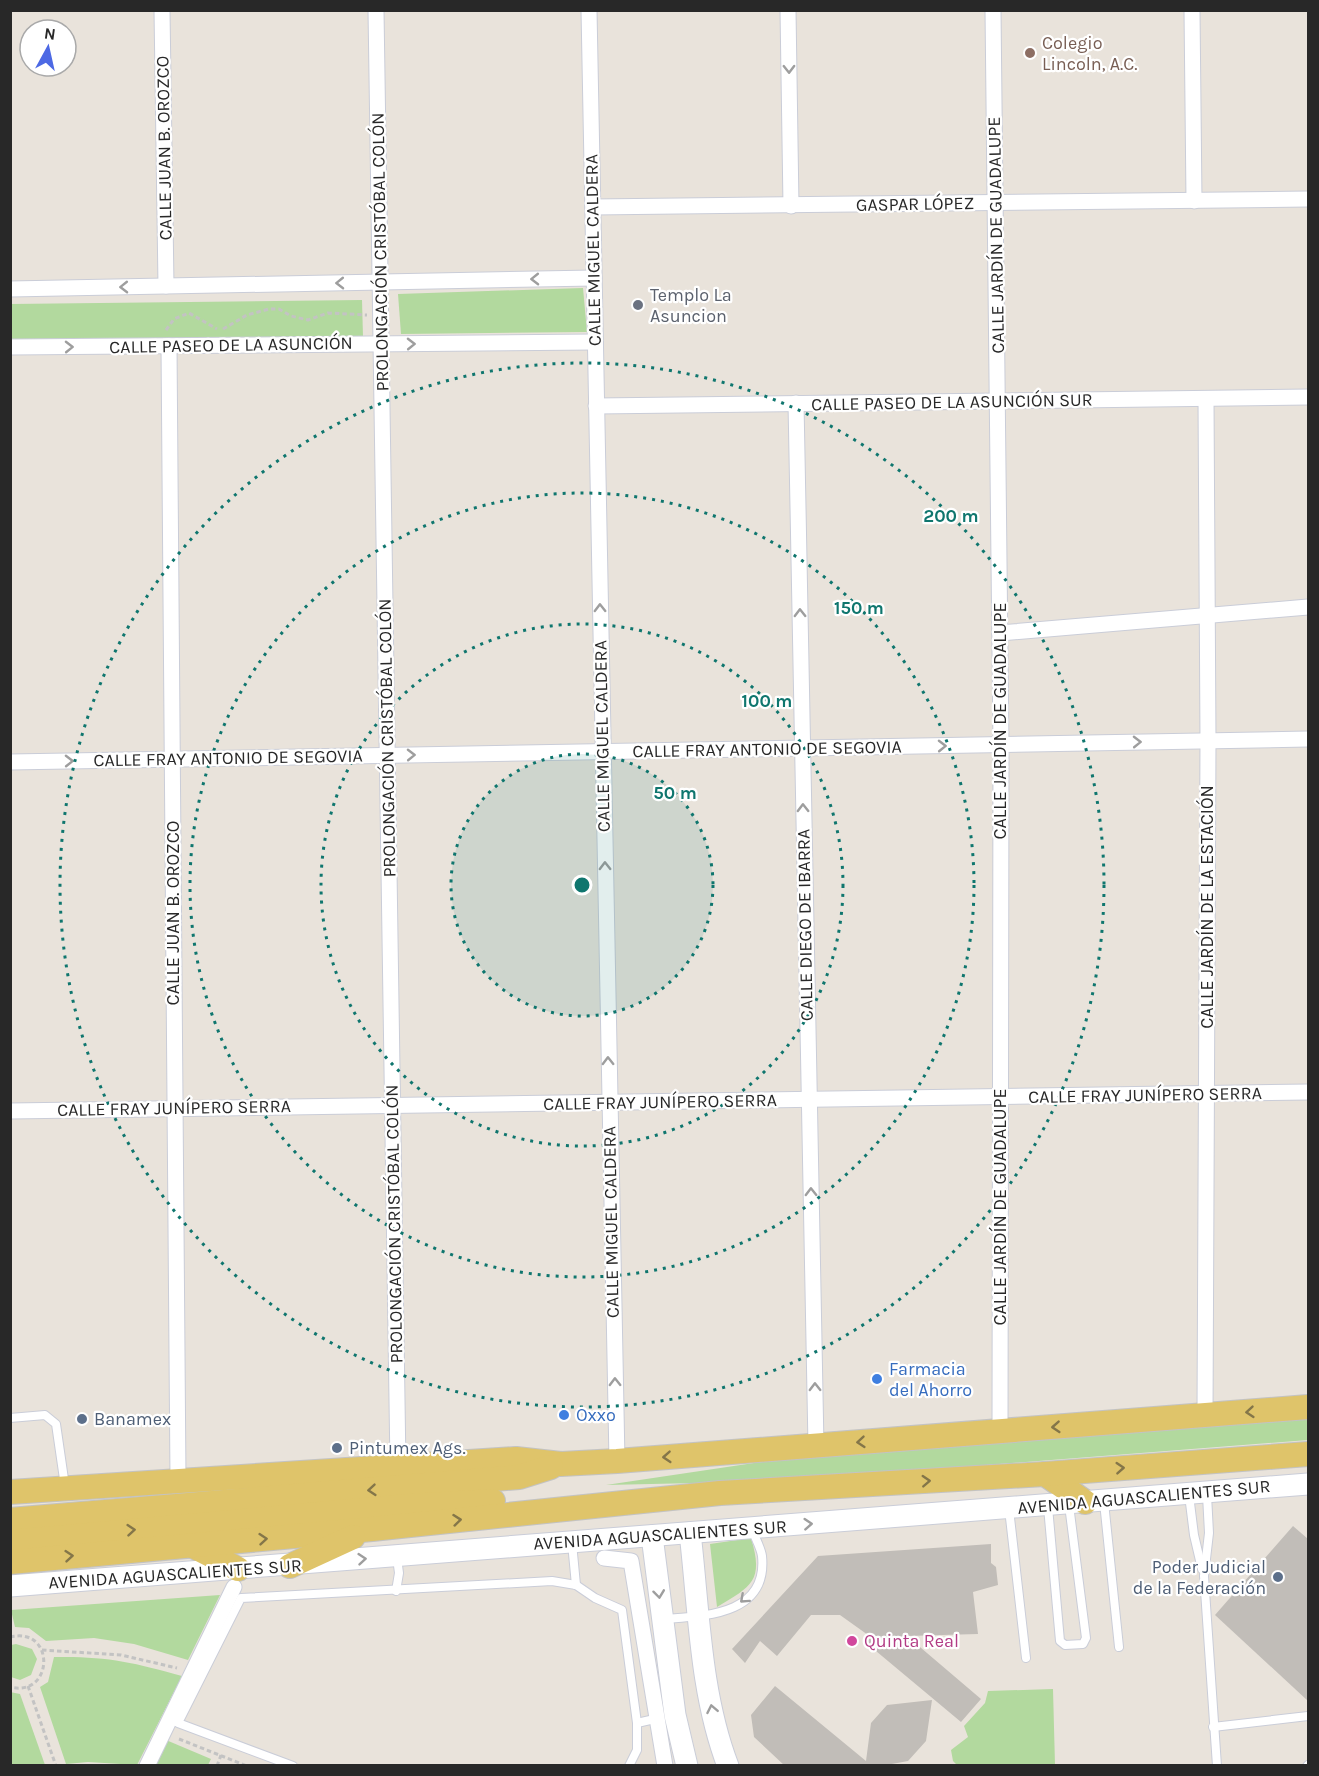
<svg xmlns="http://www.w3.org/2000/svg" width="1319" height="1776" font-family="Karla,sans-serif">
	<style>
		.green { fill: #b2d99e }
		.building { fill: #c1bdb8 }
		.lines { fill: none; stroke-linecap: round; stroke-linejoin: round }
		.lane-casing { stroke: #cacdd8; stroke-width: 10 }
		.street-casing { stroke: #cacdd8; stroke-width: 17 }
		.secondary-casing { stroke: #cacdd8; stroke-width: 23 }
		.primary-casing { stroke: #c3c3c3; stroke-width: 26 }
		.path { stroke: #c3c3c3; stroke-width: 3; stroke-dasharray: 4.5 3; stroke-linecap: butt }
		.lane { stroke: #fff; stroke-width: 8 }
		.street { stroke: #fff; stroke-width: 15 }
		.secondary { stroke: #fff; stroke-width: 21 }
		.primary { stroke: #dfc46a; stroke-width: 24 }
		.oneway { stroke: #9e9e9e }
		.oneway2 { stroke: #847649 }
		.ring { fill: none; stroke: #0f766e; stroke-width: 3; stroke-dasharray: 3 6 }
		.education-dot { fill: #8d6e63; stroke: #fff; stroke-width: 2 }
		.worship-dot { fill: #6b7280; stroke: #fff; stroke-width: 2 }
		.shop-dot { fill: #3f7fe0; stroke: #fff; stroke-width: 2 }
		.service-dot { fill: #5c6f8a; stroke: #fff; stroke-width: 2 }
		.hotel-dot { fill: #d1479c; stroke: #fff; stroke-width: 2 }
		.labels { text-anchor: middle; stroke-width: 4.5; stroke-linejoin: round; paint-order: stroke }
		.education-label { font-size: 18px; fill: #785e54; stroke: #fff; text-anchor: start }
		.street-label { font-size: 18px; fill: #282828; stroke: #fff }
		.worship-label { font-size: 18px; fill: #5b616d; stroke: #fff; text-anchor: start }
		.shop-label { font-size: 18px; fill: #366cbe; stroke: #fff; text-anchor: start }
		.service-label { font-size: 18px; fill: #4e5e75; stroke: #fff; text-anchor: start }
		.hotel-label { font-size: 18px; fill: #b23c85; stroke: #fff; text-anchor: start }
		.centre { fill: #0f766e; stroke: #fff; stroke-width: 3 }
		.ring-label { font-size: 18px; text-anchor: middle; font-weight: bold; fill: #0f766e; stroke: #fff; stroke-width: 4.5; stroke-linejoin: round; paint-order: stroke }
	</style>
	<rect width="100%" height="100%" fill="#e9e3db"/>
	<g class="green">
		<polygon points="583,288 587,332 401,334 398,294"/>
		<polygon points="362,300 363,337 11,339 10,304"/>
		<polygon points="1308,1417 1308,1440 781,1481 606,1485 780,1459"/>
		<path d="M751 1538C764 1581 752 1586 717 1607L710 1544Z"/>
		<polygon points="220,1595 188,1660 134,1644 94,1638 46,1641 29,1628 15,1627 11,1610"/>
		<polygon points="16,1644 32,1649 37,1659 31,1675 20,1680 11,1677 11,1645"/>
		<path d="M54 1657C105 1656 133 1662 182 1676L137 1765 88 1762 66 1764 40 1687 48 1682Z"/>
		<polygon points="1053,1689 1055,1765 958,1766 953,1761 951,1750 968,1737 964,1726 985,1703 988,1691"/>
		<polygon points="10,1692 20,1694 45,1765 11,1765"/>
		<polygon points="166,1740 211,1759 208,1765 156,1766"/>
	</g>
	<g class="building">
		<polygon points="1293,1526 1308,1539 1308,1701 1215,1615"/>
		<polygon points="991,1544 991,1563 996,1567 998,1585 973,1592 978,1634 907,1636 981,1699 961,1722 864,1641 868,1635 840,1615 811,1615 777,1656 760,1641 745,1663 732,1649 818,1556"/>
		<polygon points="775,1686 866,1761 871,1723 887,1705 932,1700 926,1741 908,1761 881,1766 785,1766 754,1737 751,1715"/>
	</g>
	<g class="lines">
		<defs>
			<g id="lane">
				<polyline points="10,1418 45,1415 56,1424 65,1486"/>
				<polyline points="1189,1495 1194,1535 1202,1569"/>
				<polyline points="1207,1495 1209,1533 1204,1576 1217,1766"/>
				<polyline points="1104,1502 1119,1647"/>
				<polyline points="1048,1507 1060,1641 1065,1645 1083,1644 1086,1638 1069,1505"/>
				<polyline points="1009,1509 1026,1658"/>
				<polyline points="572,1543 576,1585"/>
				<polyline points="396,1591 399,1573 397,1558"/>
				<path d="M665 1619C705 1616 768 1615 762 1556 761 1548 755 1538 752 1529"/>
				<polyline points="637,1723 659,1718"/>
				<polyline points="1213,1727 1308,1716"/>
				<polyline points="293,1766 178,1723 241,1598 552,1581 576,1585 595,1598 622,1610 637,1723 637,1750 629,1766"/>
				<polyline points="1307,1766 1308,1765"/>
			</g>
			<g id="street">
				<polyline points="162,10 166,286"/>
				<polyline points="376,10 398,1466"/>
				<polyline points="589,10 617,1461"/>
				<polyline points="788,10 791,206"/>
				<polyline points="993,10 1001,745 1000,1431"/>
				<polyline points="1192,10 1194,201"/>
				<polyline points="593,207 1308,199"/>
				<polyline points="10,289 594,278"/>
				<polyline points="169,346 178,1479"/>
				<polyline points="10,347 595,342"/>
				<polyline points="796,403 816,1446"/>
				<polyline points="596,406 1308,397"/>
				<polyline points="1000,633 1308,607"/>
				<polyline points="10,762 1308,739"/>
				<polyline points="10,1111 1308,1092"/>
				<polyline points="1205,1415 1208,741 1206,399"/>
				<polyline points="604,1558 631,1561 665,1766"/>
				<polyline points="147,1766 234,1587"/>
			</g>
			<g id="secondary">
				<path d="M690 1533C699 1610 700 1693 728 1766"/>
				<polyline points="652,1536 675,1715 687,1766"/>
				<polyline points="10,1586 1308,1484"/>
			</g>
			<g id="primary">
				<polyline points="1045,1474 1085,1502"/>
				<polyline points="10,1492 516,1459 561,1464 617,1461 1308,1407"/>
				<polyline points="10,1520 519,1477 551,1467"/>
				<polyline points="10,1542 407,1506 493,1501"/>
				<polyline points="191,1545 238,1569"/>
				<polyline points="10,1562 372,1529 720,1493 1045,1474 1308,1454"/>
				<polyline points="290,1566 353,1537"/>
			</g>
		</defs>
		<use href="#lane" class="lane-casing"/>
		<use href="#street" class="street-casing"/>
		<use href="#secondary" class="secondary-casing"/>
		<use href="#primary" class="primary-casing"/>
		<g class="path">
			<polyline points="223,329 247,315 269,309 279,309 291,316 308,320 328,313 367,315"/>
			<polyline points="166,330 174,319 189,313 217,329"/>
			<path d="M10 1637C56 1626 54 1698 10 1687"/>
			<polyline points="42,1650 121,1655 177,1668"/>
			<polyline points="28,1686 56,1766"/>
			<polyline points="179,1739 247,1766"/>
			<polyline points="217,1766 221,1755"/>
		</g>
		<use href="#lane" class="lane"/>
		<use href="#street" class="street"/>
		<use href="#secondary" class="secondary"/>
		<use href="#primary" class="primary"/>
	</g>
	<defs><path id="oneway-chevron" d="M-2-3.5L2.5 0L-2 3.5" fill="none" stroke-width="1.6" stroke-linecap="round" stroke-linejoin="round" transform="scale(1.5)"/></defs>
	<g class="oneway">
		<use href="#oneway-chevron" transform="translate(789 69) rotate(89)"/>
		<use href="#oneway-chevron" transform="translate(535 279) rotate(179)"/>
		<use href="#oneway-chevron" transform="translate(340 283) rotate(179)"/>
		<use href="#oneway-chevron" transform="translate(124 287) rotate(179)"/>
		<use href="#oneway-chevron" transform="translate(411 344) rotate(-1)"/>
		<use href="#oneway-chevron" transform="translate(69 347) rotate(-1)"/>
		<use href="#oneway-chevron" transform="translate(600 608) rotate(-91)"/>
		<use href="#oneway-chevron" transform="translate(800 613) rotate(-91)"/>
		<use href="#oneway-chevron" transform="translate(1137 742) rotate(-1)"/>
		<use href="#oneway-chevron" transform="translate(942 746) rotate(-1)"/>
		<use href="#oneway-chevron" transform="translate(411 755) rotate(-1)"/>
		<use href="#oneway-chevron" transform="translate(69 761) rotate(-1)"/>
		<use href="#oneway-chevron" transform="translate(803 808) rotate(-91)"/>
		<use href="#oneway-chevron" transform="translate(605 866) rotate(-91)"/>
		<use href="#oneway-chevron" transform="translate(608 1061) rotate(-91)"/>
		<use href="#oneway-chevron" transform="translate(811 1192) rotate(-91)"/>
		<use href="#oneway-chevron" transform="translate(615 1382) rotate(-91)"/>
		<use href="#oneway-chevron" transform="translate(815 1387) rotate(-91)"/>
		<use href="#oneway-chevron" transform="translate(808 1524) rotate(-4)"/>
		<use href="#oneway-chevron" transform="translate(362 1559) rotate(-5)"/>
		<use href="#oneway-chevron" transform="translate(659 1594) rotate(83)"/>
		<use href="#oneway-chevron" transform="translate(744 1599) rotate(138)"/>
		<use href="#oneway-chevron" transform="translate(712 1709) rotate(-101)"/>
	</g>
	<g class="oneway2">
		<use href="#oneway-chevron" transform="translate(1250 1412) rotate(175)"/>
		<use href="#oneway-chevron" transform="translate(1056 1427) rotate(176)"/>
		<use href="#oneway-chevron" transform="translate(861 1442) rotate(175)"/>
		<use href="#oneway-chevron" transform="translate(667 1457) rotate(176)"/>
		<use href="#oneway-chevron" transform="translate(1120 1468) rotate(-4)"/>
		<use href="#oneway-chevron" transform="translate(926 1481) rotate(-3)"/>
		<use href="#oneway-chevron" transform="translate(372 1490) rotate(175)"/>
		<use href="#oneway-chevron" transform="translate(457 1520) rotate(-6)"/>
		<use href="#oneway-chevron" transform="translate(131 1530) rotate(-5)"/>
		<use href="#oneway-chevron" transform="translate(263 1539) rotate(-5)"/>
		<use href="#oneway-chevron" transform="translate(69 1556) rotate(-5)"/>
	</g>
	<circle cx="582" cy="885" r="131" fill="#0f766e" fill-opacity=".12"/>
	<g class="ring">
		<circle cx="582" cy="885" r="131"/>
		<circle cx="582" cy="885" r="261"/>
		<circle cx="582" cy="885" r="392"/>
		<circle cx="582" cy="885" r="522"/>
	</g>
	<circle class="education-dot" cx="1030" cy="53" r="6"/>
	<circle class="worship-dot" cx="638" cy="305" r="6"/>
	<g class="shop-dot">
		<circle cx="877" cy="1379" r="6"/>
		<circle cx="564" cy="1415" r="6"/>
	</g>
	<g class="service-dot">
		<circle cx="82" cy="1419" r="6"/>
		<circle cx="337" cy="1448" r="6"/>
		<circle cx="1278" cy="1577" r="6"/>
	</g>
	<circle class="hotel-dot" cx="852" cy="1641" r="6"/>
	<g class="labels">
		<g class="education-label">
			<text x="1042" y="49">Colegio<tspan x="1042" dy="21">Lincoln, A.C.</tspan></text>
		</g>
		<g class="street-label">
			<text transform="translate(164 148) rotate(-91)" y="6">CALLE JUAN B. OROZCO</text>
			<text transform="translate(915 204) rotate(-1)" y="6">GASPAR LÓPEZ</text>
			<text transform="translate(996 235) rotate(-91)" y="6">CALLE JARDÍN DE GUADALUPE</text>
			<text transform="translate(593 250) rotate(-91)" y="6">CALLE MIGUEL CALDERA</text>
			<text transform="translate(380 252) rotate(-91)" y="6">PROLONGACIÓN CRISTÓBAL COLÓN</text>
			<text transform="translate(231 345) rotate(-1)" y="6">CALLE PASEO DE LA ASUNCIÓN</text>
			<text transform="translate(952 402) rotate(-1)" y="6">CALLE PASEO DE LA ASUNCIÓN SUR</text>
			<text transform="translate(1000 721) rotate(-90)" y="6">CALLE JARDÍN DE GUADALUPE</text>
			<text transform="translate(602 736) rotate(-91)" y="6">CALLE MIGUEL CALDERA</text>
			<text transform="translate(387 738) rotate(-91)" y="6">PROLONGACIÓN CRISTÓBAL COLÓN</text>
			<text transform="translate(767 749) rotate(-1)" y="6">CALLE FRAY ANTONIO DE SEGOVIA</text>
			<text transform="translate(228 758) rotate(-1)" y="6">CALLE FRAY ANTONIO DE SEGOVIA</text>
			<text transform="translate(1207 907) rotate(-90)" y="6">CALLE JARDÍN DE LA ESTACIÓN</text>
			<text transform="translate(173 913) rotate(-90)" y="6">CALLE JUAN B. OROZCO</text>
			<text transform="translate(805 925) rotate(-91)" y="6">CALLE DIEGO DE IBARRA</text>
			<text transform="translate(1145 1095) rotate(-1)" y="6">CALLE FRAY JUNÍPERO SERRA</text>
			<text transform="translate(660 1102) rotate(-1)" y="6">CALLE FRAY JUNÍPERO SERRA</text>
			<text transform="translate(174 1108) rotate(-1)" y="6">CALLE FRAY JUNÍPERO SERRA</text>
			<text transform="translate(1000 1207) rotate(-90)" y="6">CALLE JARDÍN DE GUADALUPE</text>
			<text transform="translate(611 1222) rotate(-91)" y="6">CALLE MIGUEL CALDERA</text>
			<text transform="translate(394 1224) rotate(-91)" y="6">PROLONGACIÓN CRISTÓBAL COLÓN</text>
			<text transform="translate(1144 1497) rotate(-5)" y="6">AVENIDA AGUASCALIENTES SUR</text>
			<text transform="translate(660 1535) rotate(-4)" y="6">AVENIDA AGUASCALIENTES SUR</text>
			<text transform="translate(175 1574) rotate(-4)" y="6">AVENIDA AGUASCALIENTES SUR</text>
		</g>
		<g class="worship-label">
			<text x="650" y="301">Templo La<tspan x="650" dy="21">Asuncion</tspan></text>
		</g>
		<g class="shop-label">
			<text x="889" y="1375">Farmacia<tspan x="889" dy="21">del Ahorro</tspan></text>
			<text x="576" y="1421">Oxxo</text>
		</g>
		<g class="service-label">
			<text x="94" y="1425">Banamex</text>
			<text x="349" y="1454">Pintumex Ags.</text>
			<text x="1266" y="1573" text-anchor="end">Poder Judicial<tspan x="1266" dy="21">de la Federación</tspan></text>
		</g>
		<g class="hotel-label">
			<text x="864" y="1647">Quinta Real</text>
		</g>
	</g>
	<circle cx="582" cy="885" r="9" class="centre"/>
	<g class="ring-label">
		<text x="951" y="522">200 m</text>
		<text x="859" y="614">150 m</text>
		<text x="767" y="707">100 m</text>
		<text x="675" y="799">50 m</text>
	</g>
	<rect width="1319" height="1776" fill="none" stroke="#282828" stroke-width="24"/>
	<g transform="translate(48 48) rotate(8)"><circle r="28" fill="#ffffff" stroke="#a9a9a9" stroke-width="1.5"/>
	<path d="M0-4.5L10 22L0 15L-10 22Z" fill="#4d69e4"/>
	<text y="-9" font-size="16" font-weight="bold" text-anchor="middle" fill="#282828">N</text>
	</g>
</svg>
